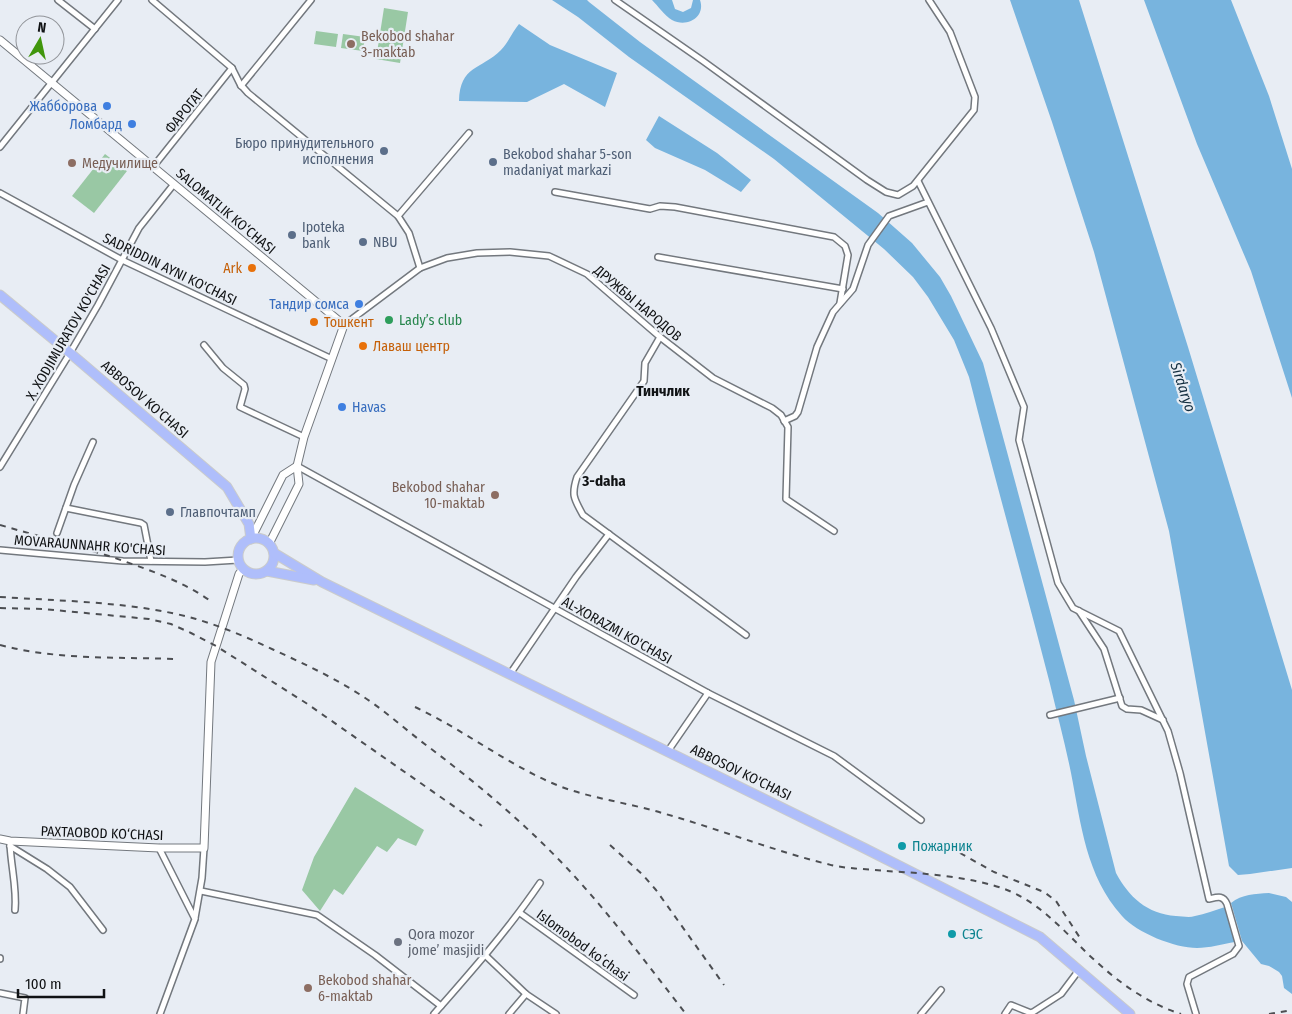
<svg xmlns="http://www.w3.org/2000/svg" width="1292" height="1014" font-family="'Fira Sans Condensed',sans-serif">
	<style>
		.green { fill: #99c8a4 }
		.water { fill: #78b4de }
		.lines { fill: none; stroke-linecap: round; stroke-linejoin: round }
		.minor-casing { stroke: #73787e; stroke-width: 8 }
		.tertiary-casing { stroke: #73787e; stroke-width: 9 }
		.primary-casing { stroke: #cacbcb; stroke-width: 11 }
		.minor { stroke: #fff; stroke-width: 5 }
		.tertiary { stroke: #fff; stroke-width: 7 }
		.primary { stroke: #afbefb; stroke-width: 9 }
		.rail { stroke: #4c4e52; stroke-width: 2; stroke-dasharray: 6 6; stroke-linecap: butt }
		.education-dot { fill: #8d6e63; stroke: #e8edf4; stroke-width: 2 }
		.shop-dot { fill: #3f7fe0; stroke: #e8edf4; stroke-width: 2 }
		.service-dot { fill: #5c6f8a; stroke: #e8edf4; stroke-width: 2 }
		.food-dot { fill: #e8710a; stroke: #e8edf4; stroke-width: 2 }
		.leisure-dot { fill: #2e9e5b; stroke: #e8edf4; stroke-width: 2 }
		.culture-dot { fill: #0f9aa8; stroke: #e8edf4; stroke-width: 2 }
		.worship-dot { fill: #6b7280; stroke: #e8edf4; stroke-width: 2 }
		.labels { text-anchor: middle; stroke-width: 4.5; stroke-linejoin: round; paint-order: stroke }
		.education-label { font-size: 14px; fill: #785e54; stroke: #e8edf4; text-anchor: start }
		.shop-label { font-size: 14px; fill: #366cbe; stroke: #e8edf4; text-anchor: end }
		.street-label { font-size: 14px; fill: #101214; stroke: #e8edf4 }
		.service-label { font-size: 14px; fill: #4e5e75; stroke: #e8edf4; text-anchor: start }
		.food-label { font-size: 14px; fill: #c56008; stroke: #e8edf4; text-anchor: start }
		.leisure-label { font-size: 14px; fill: #27864d; stroke: #e8edf4; text-anchor: start }
		.culture-label { font-size: 14px; fill: #0d838f; stroke: #e8edf4; text-anchor: start }
		.worship-label { font-size: 14px; fill: #5b616d; stroke: #e8edf4; text-anchor: start }
		.water-label { font-size: 15px; font-style: italic; fill: #112d3f; stroke: #e8edf4 }
		.neighbourhood-label { font-size: 15px; font-weight: bold; fill: #101214; stroke: #e8edf4 }
	</style>
	<rect width="100%" height="100%" fill="#e8edf4"/>
	<g class="green">
		<polygon points="384,8 408,12 400,63 376,59"/>
		<polygon points="316,31 338,34 336,47 314,44"/>
		<polygon points="343,34 365,37 363,51 341,48"/>
		<polygon points="105,154 127,171 94,213 72,196"/>
		<polygon points="355,787 424,830 416,846 398,838 387,852 377,846 343,895 334,889 320,911 302,890 314,857"/>
	</g>
	<g class="water">
		<path d="M552 0H587L589 2 640 42 878 213 912 243 940 277 951 296 983 363 1074 700 1086 756 1116 873C1129 897 1147 914 1176 916 1182 916 1189 918 1195 916 1205 914 1215 910 1225 907L1235 942C1223 944 1209 948 1197 948 1175 948 1137 933 1122 916 1086 876 1081 824 1071 773 1065 743 1057 714 1050 684 1024 582 995 480 969 377L954 340 928 297 913 277 884 249 774 159 629 57 578 17Z"/>
		<path d="M652 0H672L675 9 683 12 691 8 693 0H700C706 17 687 28 672 20 665 16 658 6 652 0Z"/>
		<polygon points="1010,0 1079,0 1188,347 1292,690 1292,868 1250,874 1238,875 1229,866 1169,531 1094,252 1052,122"/>
		<polygon points="1144,0 1231,0 1269,96 1292,169 1292,398 1251,271 1197,144"/>
		<path d="M519 24 550 45 617 73 605 107 564 84 527 102 459 101C460 65 481 70 501 50 508 43 513 31 519 24Z"/>
		<polygon points="659,116 717,153 751,180 741,192 705,170 655,148 646,140"/>
		<path d="M1269 893 1286 897 1292 902V994L1284 988 1282 976 1279 972 1269 966 1261 964 1242 941 1231 903C1242 894 1255 894 1269 893Z"/>
	</g>
	<g class="lines">
		<defs>
			<g id="minor">
				<polyline points="58,0 95,29"/>
				<polyline points="152,0 232,68 240,84 248,93 398,216 409,233 420,268"/>
				<polyline points="615,0 703,61 867,180 886,192 898,195 913,186 974,110 975,97 950,32 929,0"/>
				<polyline points="241,86 311,0"/>
				<polyline points="0,147 118,0"/>
				<polyline points="153,167 232,68"/>
				<path d="M918 181 991 328 1024 407 1019 440 1058 583 1073 608 1119 631 1168 731 1180 773 1209 899C1218 897 1223 895 1227 904L1239 946 1233 954 1189 977 1187 984 1196 1014"/>
				<polyline points="555,192 650,209 660,206 675,207 834,237 845,246 848,255 840,303"/>
				<polyline points="0,193 122,260 332,359"/>
				<polyline points="398,216 469,133"/>
				<polyline points="658,257 843,289"/>
				<polyline points="344,325 420,268 447,258 477,253 510,252 549,256 587,274 660,337 713,378 772,408 781,415 788,427 786,499 834,531"/>
				<path d="M660 337 645 363 644 381 577 477C571 495 574 499 583 515L746 635"/>
				<polyline points="204,345 223,368 244,385 245,389 240,407 304,437"/>
				<polyline points="784,421 795,416 798,412 817,347 833,312 853,289 868,245 889,216 928,202"/>
				<polyline points="297,466 708,693 834,756 921,820"/>
				<polyline points="0,467 70,353 98,305 139,228 174,184"/>
				<polyline points="66,508 141,523 144,525 151,561"/>
				<polyline points="57,533 74,485 93,442"/>
				<polyline points="0,550 123,561 205,562 238,560"/>
				<polyline points="1079,611 1104,649 1122,706 1127,709 1141,710 1163,720"/>
				<polyline points="510,674 576,577 609,534"/>
				<polyline points="1050,715 1120,698"/>
				<polyline points="668,751 708,693"/>
				<path d="M10 844C11 867 17 888 15 910"/>
				<polyline points="10,846 47,869 70,887 103,930"/>
				<polyline points="159,848 195,919 160,1014"/>
				<polyline points="201,891 317,915 375,955 441,1006"/>
				<polyline points="520,913 634,995"/>
				<polyline points="195,918 202,878 204,848"/>
				<polyline points="485,955 526,994 556,1014"/>
				<polyline points="0,959 0,958"/>
				<polyline points="0,993 25,998 23,1014"/>
				<path d="M434 1014C471 972 508 930 540 883"/>
				<polyline points="509,1014 526,994"/>
				<polyline points="921,1014 941,990"/>
				<polyline points="1005,1014 1011,1005 1031,1013 1033,1012 1061,994 1079,970"/>
			</g>
			<g id="tertiary">
				<polyline points="0,40 344,325 304,437 297,466 299,484 269,544"/>
				<polyline points="251,539 283,475 297,466"/>
				<polyline points="0,839 10,841 159,848 204,848 211,662 239,574 243,569"/>
			</g>
			<g id="primary">
				<polyline points="0,295 70,353 227,487 249,524 251,539"/>
				<circle cx="256" cy="556" r="18"/>
				<polyline points="274,553 322,582 864,848 1040,937 1130,1014"/>
				<polyline points="267,571 314,580"/>
			</g>
		</defs>
		<use href="#minor" class="minor-casing"/>
		<use href="#tertiary" class="tertiary-casing"/>
		<use href="#primary" class="primary-casing"/>
		<use href="#minor" class="minor"/>
		<use href="#tertiary" class="tertiary"/>
		<use href="#primary" class="primary"/>
		<g class="rail">
			<path d="M0 525C38 536 77 546 115 558 149 570 183 581 212 602"/>
			<path d="M0 597C62 601 137 602 196 619 223 627 249 638 274 650 309 666 343 682 374 704 393 718 411 734 430 748 479 785 524 823 566 867 609 913 647 964 686 1014"/>
			<polyline points="0,608 43,609 149,619 171,624 191,633 216,646 306,703 482,826"/>
			<path d="M0 645C57 660 117 657 176 659"/>
			<path d="M415 707C462 729 504 762 552 783 586 798 626 802 662 813 719 829 774 851 831 865 849 869 868 869 886 871 922 873 974 877 1007 890 1040 903 1064 931 1089 955 1117 981 1144 1002 1181 1014"/>
			<polyline points="610,845 643,875 656,890 724,985"/>
			<polyline points="960,853 994,872 1044,892 1056,901 1082,941"/>
			<polyline points="1269,1014 1292,1010"/>
		</g>
	</g>
	<g class="education-dot">
		<circle cx="351" cy="44" r="5"/>
		<circle cx="72" cy="163" r="5"/>
		<circle cx="495" cy="495" r="5"/>
		<circle cx="308" cy="988" r="5"/>
	</g>
	<g class="shop-dot">
		<circle cx="107" cy="106" r="5"/>
		<circle cx="132" cy="124" r="5"/>
		<circle cx="359" cy="304" r="5"/>
		<circle cx="342" cy="407" r="5"/>
	</g>
	<g class="service-dot">
		<circle cx="384" cy="151" r="5"/>
		<circle cx="493" cy="162" r="5"/>
		<circle cx="292" cy="235" r="5"/>
		<circle cx="363" cy="242" r="5"/>
		<circle cx="170" cy="512" r="5"/>
	</g>
	<g class="food-dot">
		<circle cx="252" cy="268" r="5"/>
		<circle cx="314" cy="322" r="5"/>
		<circle cx="363" cy="346" r="5"/>
	</g>
	<circle class="leisure-dot" cx="389" cy="320" r="5"/>
	<g class="culture-dot">
		<circle cx="902" cy="846" r="5"/>
		<circle cx="952" cy="934" r="5"/>
	</g>
	<circle class="worship-dot" cx="398" cy="942" r="5"/>
	<g class="labels">
		<g class="education-label">
			<text x="361" y="41">Bekobod shahar<tspan x="361" dy="16">3-maktab</tspan></text>
			<text x="82" y="168">Медучилище</text>
			<text x="485" y="492" text-anchor="end">Bekobod shahar<tspan x="485" dy="16">10-maktab</tspan></text>
			<text x="318" y="985">Bekobod shahar<tspan x="318" dy="16">6-maktab</tspan></text>
		</g>
		<g class="shop-label">
			<text x="97" y="111">Жабборова</text>
			<text x="122" y="129">Ломбард</text>
			<text x="349" y="309">Тандир сомса</text>
			<text x="352" y="412" text-anchor="start">Havas</text>
		</g>
		<g class="street-label">
			<text transform="translate(184 111) rotate(-51)" y="5">ФАРОГАТ</text>
			<text transform="translate(226 211) rotate(40)" y="5">SALOMATLIK KO‘CHASI</text>
			<text transform="translate(170 269) rotate(26)" y="5">SADRIDDIN AYNI KO'CHASI</text>
			<text transform="translate(638 303) rotate(40)" y="5">ДРУЖБЫ НАРОДОВ</text>
			<text transform="translate(68 332) rotate(-60)" y="5">X. XODJIMURATOV KO'CHASI</text>
			<text transform="translate(145 399) rotate(41)" y="5">ABBOSOV KO'CHASI</text>
			<text transform="translate(90 545) rotate(4)" y="5">MOVARAUNNAHR KO'CHASI</text>
			<text transform="translate(617 630) rotate(29)" y="5">AL-XORAZMI KO'CHASI</text>
			<text transform="translate(741 772) rotate(26)" y="5">ABBOSOV KO'CHASI</text>
			<text transform="translate(102 833) rotate(2)" y="5">PAXTAOBOD KO‘CHASI</text>
			<text transform="translate(583 945) rotate(36)" y="5">Islomobod koʻchasi</text>
		</g>
		<g class="service-label">
			<text x="374" y="148" text-anchor="end">Бюро принудительного<tspan x="374" dy="16">исполнения</tspan></text>
			<text x="503" y="159">Bekobod shahar 5-son<tspan x="503" dy="16">madaniyat markazi</tspan></text>
			<text x="302" y="232">Ipoteka<tspan x="302" dy="16">bank</tspan></text>
			<text x="373" y="247">NBU</text>
			<text x="180" y="517">Главпочтамп</text>
		</g>
		<g class="food-label">
			<text x="242" y="273" text-anchor="end">Ark</text>
			<text x="324" y="327">Тошкент</text>
			<text x="373" y="351">Лаваш центр</text>
		</g>
		<g class="leisure-label">
			<text x="399" y="325">Lady’s club</text>
		</g>
		<g class="culture-label">
			<text x="912" y="851">Пожарник</text>
			<text x="962" y="939">СЭС</text>
		</g>
		<g class="worship-label">
			<text x="408" y="939">Qora mozor<tspan x="408" dy="16">jome’ masjidi</tspan></text>
		</g>
		<g class="water-label">
			<text transform="translate(1183 387) rotate(72)" y="5">Sirdaryo</text>
		</g>
		<g class="neighbourhood-label">
			<text x="663" y="396">Тинчлик</text>
			<text x="604" y="486">3-daha</text>
		</g>
	</g>
	<g transform="translate(40 40) rotate(9)"><circle r="24" fill="#e8edf4" stroke="#92959a"/>
	<path d="M0-4L9 19L0 12L-9 19Z" fill="#40960c"/>
	<text y="-8" font-size="14" font-weight="bold" text-anchor="middle" fill="#101214">N</text>
	</g>
	<path d="M18 989v8h86v-8" fill="none" stroke="#101214" stroke-width="2.5"/>
	<text x="25" y="989" font-size="15" fill="#101214" stroke="#e8edf4" stroke-width="4" paint-order="stroke">100 m</text>
</svg>
